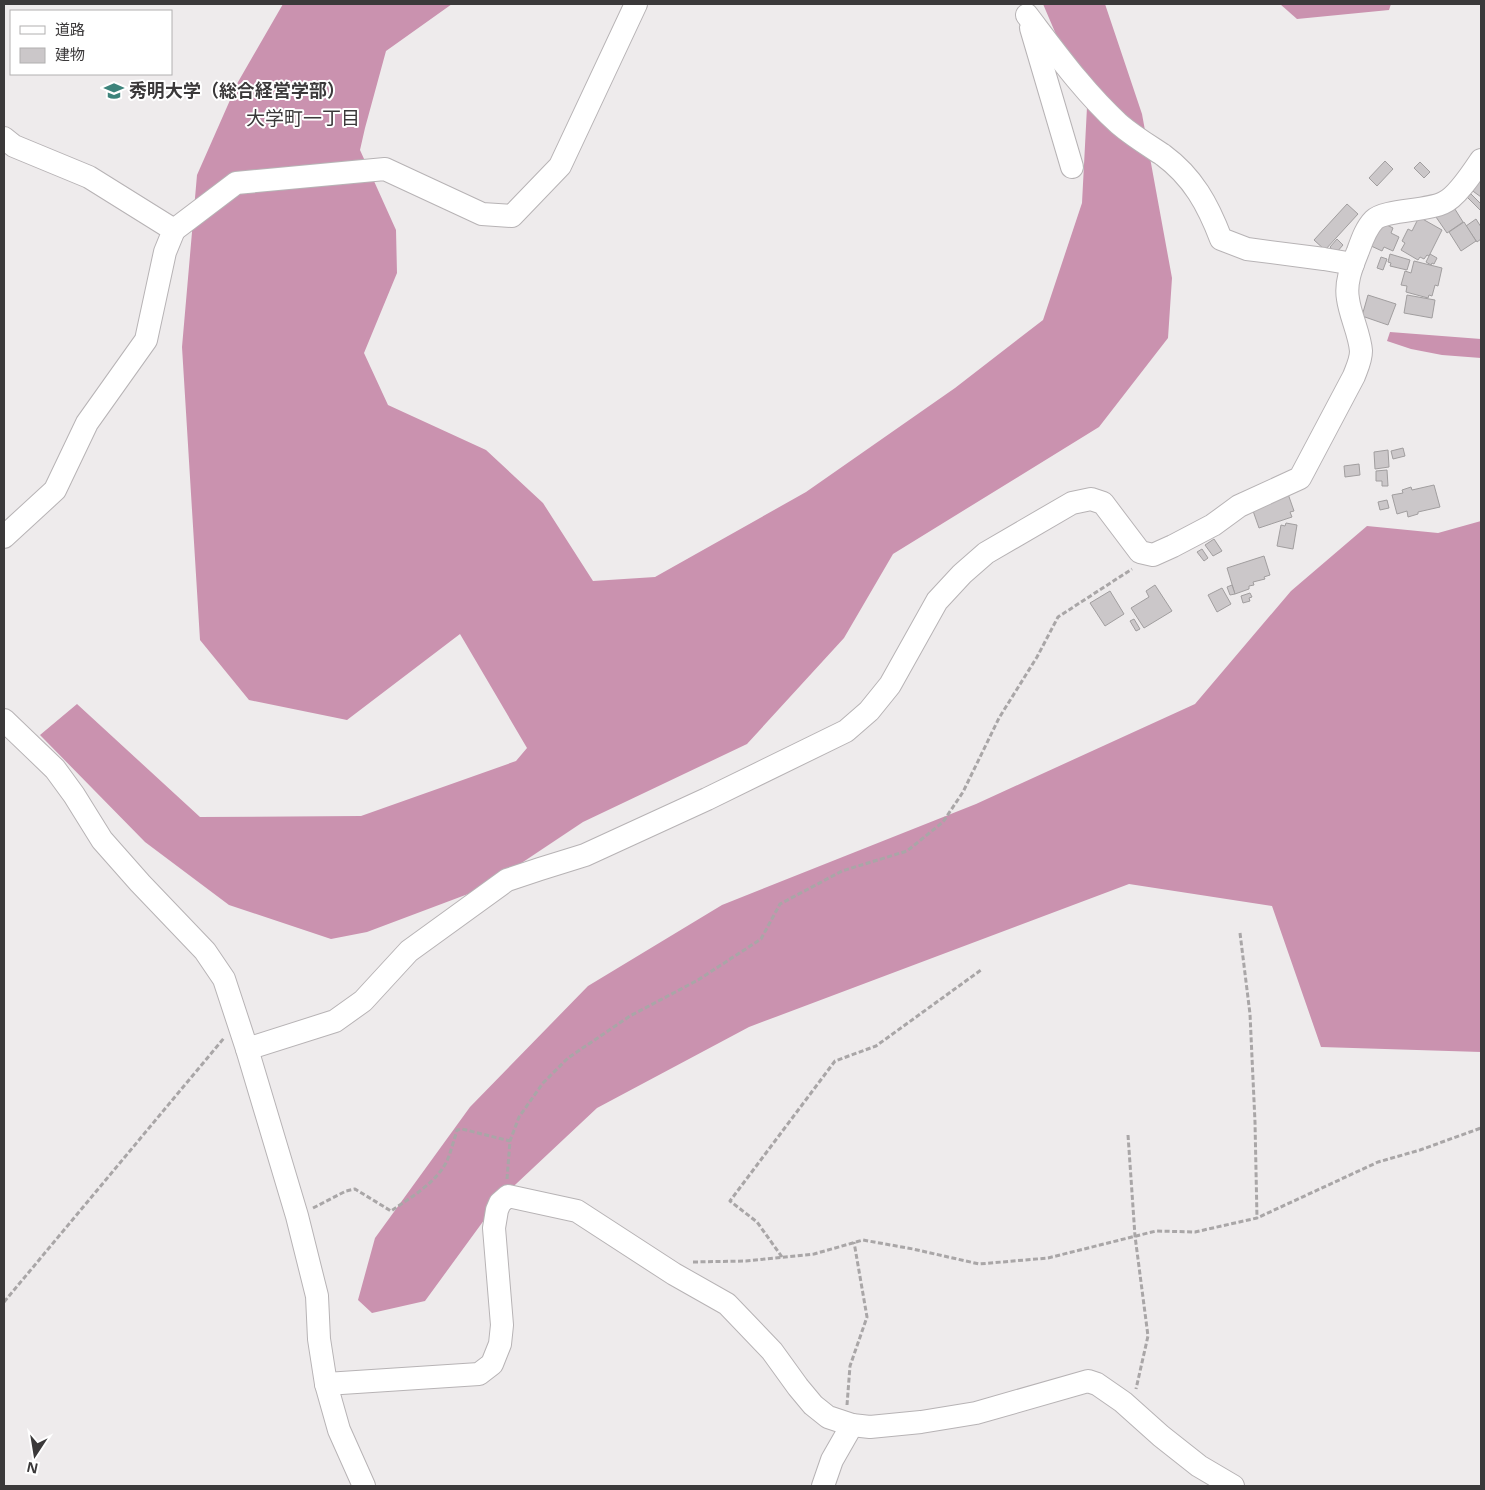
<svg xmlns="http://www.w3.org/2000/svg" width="1485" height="1490" font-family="'Noto Sans','Noto Sans JP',sans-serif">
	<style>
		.forest { fill: #ca92af }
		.building { fill: #cbc7c9; stroke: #a19e9f }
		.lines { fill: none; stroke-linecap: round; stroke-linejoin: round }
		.minor-casing { stroke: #b7b3b5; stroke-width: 24 }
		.path { stroke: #a9a6a7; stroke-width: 3; stroke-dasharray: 5 2.5; stroke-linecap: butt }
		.minor { stroke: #fff; stroke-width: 22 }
		.labels { text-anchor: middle; stroke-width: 4; stroke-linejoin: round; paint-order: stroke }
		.poi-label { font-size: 18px; font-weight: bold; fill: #3b393a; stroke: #fff; text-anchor: start }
		.neighbourhood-label { font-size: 19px; fill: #3b393a; stroke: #fff }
	</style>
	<rect width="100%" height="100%" fill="#eeebec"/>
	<g class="forest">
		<polygon points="283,4 452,4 386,51 365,128 360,150 396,230 397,273 364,353 388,405 486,450 543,503 593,581 655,577 806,492 955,388 1043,320 1082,203 1087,107 1043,4 1105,4 1142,114 1172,278 1168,338 1099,427 893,554 844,638 747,744 583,822 484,888 367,932 331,939 229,905 145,842 40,735 77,704 200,817 361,816 516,761 527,748 460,634 347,720 249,700 200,640 182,347 197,175 238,82"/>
		<polygon points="1280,4 1391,4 1389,10 1297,19"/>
		<polygon points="1390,332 1481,339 1481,358 1442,355 1411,349 1387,341"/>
		<polygon points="1481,521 1481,1052 1321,1047 1272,906 1129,884 749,1027 597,1108 498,1201 425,1301 372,1313 358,1300 375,1238 470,1107 588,986 722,905 976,804 1195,704 1291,591 1367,526 1438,533"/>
	</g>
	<g class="building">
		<polygon points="1385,161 1393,169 1377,186 1369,178"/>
		<polygon points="1420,162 1430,172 1424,178 1414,168"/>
		<polygon points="1481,173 1481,197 1470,189"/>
		<polygon points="1471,194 1481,204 1481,211 1467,197"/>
		<polygon points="1347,204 1358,214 1325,250 1314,240"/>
		<polygon points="1453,206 1463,222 1447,233 1436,217"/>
		<polygon points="1419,217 1442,230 1429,256 1427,255 1424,259 1420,257 1418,260 1401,250 1405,243 1402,241 1408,229 1412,231"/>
		<polygon points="1476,219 1481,227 1481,239 1477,242 1466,226"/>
		<polygon points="1464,222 1476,241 1461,251 1449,232"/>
		<polygon points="1383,223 1393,228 1391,233 1399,237 1393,251 1384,247 1382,251 1369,245"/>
		<polygon points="1337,239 1343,245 1336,253 1330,247"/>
		<polygon points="1390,254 1410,260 1407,270 1390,266 1391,263 1388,262"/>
		<polygon points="1430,254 1437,258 1434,264 1432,263 1431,265 1426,262"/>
		<polygon points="1381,257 1387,259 1383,270 1377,268"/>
		<polygon points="1414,261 1442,268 1438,286 1435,285 1432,296 1429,295 1428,298 1406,292 1407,286 1401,285 1405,271 1411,273"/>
		<polygon points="1368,295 1396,304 1388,325 1362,316"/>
		<polygon points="1407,295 1435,300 1432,318 1404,313"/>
		<polygon points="1403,448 1405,456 1393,459 1391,451"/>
		<polygon points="1388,450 1389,467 1375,469 1374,452"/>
		<polygon points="1359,464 1360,475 1345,477 1344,466"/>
		<polygon points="1387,470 1388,486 1382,486 1382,481 1376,481 1376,471"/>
		<polygon points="1434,485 1440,507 1418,512 1418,514 1408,517 1407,511 1397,514 1392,495 1403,493 1402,490 1411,487 1412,490"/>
		<polygon points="1287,491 1294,511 1290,512 1292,517 1259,528 1252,508"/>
		<polygon points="1387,500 1389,508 1380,510 1378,502"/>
		<polygon points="1286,523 1297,525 1293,549 1277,546 1281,525 1285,526"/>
		<polygon points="1214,539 1222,551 1213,556 1205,545"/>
		<polygon points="1202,549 1208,558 1204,561 1197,552"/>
		<polygon points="1264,556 1270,575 1264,577 1265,579 1253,582 1254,585 1249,586 1249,589 1235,594 1227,568"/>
		<polygon points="1155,585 1172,611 1144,628 1131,608 1149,597 1146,591"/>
		<polygon points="1232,585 1235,594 1230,595 1227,587"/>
		<polygon points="1222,588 1231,604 1217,612 1208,595"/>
		<polygon points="1110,591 1124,614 1105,626 1090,603"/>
		<polygon points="1250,593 1252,597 1249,598 1250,601 1243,603 1241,596"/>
		<polygon points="1134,619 1140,629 1136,631 1130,621"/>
	</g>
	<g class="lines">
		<defs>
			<g id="minor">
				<path d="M1027 15C1056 53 1084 92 1119 124 1133 136 1148 145 1163 155 1193 177 1208 205 1221 239L1247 249 1324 259 1353 264"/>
				<polyline points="1031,28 1072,167"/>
				<polyline points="4,138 14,146 89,177 174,230 165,252 146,340 87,423 55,490 4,537"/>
				<polyline points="174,230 236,183 385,169 482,214 512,216 560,166 636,4"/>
				<polyline points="4,720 55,769 74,795 102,840 140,883 205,951 224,979 247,1049 297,1216 317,1296 319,1339 326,1384 339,1430 364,1486"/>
				<path d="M247 1049 335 1021 363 1001 409 951 507 880 540 869 585 855 707 799 846 731 869 711 890 685 937 601 962 574 986 553 1072 503 1091 499 1103 503 1140 552 1153 555 1173 546 1213 525 1239 506 1300 478 1354 376C1357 368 1361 360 1361 351 1360 335 1350 315 1348 299 1345 282 1352 266 1358 251 1362 240 1366 228 1374 220 1384 210 1427 211 1443 203 1456 198 1473 172 1481 160"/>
				<polyline points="326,1384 479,1374 492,1364 500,1344 502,1325 494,1228 497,1210 500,1203 508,1196 577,1211 674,1274 727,1304 772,1351 798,1387 813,1405 828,1417 852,1425 870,1427 921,1422 976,1413 1088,1381 1097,1384 1123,1402 1161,1436 1199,1466 1233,1486"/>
				<polyline points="823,1486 832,1460 852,1425"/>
			</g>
		</defs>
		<use href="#minor" class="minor-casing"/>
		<g class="path">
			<polyline points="1240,933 1250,1014 1255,1122 1257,1218"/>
			<polyline points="1128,1135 1135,1236 1148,1336 1136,1389"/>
			<polyline points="507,1179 510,1141 519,1117 543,1083 568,1058 630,1016 698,980 761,939 780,904 842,871 907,851 943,822 963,792 999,718 1037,657 1058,617 1132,569"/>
			<path d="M313 1208 346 1191 355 1189 391 1211C411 1197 435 1184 447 1161 451 1151 454 1140 457 1130L462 1129 510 1141"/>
			<polyline points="782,1257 757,1222 730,1201 835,1061 876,1046 981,970"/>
			<polyline points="693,1262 746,1261 814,1254 863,1240 913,1249 979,1264 1048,1258 1156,1231 1195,1232 1257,1218 1378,1162 1420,1150 1481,1128"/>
			<polyline points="4,1302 224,1038"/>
			<polyline points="847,1405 850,1366 867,1317 854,1242"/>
		</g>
		<use href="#minor" class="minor"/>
	</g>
	<defs>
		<symbol id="university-bare" viewBox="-9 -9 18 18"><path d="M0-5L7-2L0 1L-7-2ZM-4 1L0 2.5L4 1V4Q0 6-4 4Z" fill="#3d837b" stroke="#fff" stroke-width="2.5" paint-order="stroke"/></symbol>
	</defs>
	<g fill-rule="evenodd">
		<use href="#university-bare" x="100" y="77" width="28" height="28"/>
	</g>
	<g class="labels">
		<g class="poi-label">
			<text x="129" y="97">秀明大学（総合経営学部）</text>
		</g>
		<g class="neighbourhood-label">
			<text x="303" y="125">大学町一丁目</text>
		</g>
	</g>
	<rect width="1485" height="1490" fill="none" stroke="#3b393a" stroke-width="10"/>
	<rect x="10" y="10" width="162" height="65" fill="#ffffff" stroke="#b1b0b0"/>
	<rect x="20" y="26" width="25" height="8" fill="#ffffff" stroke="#b1b0b0"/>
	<text x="55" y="35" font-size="15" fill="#3b393a">道路</text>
	<rect x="20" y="48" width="25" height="15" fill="#cbc7c9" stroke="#b1b0b0"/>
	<text x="55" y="60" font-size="15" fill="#3b393a">建物</text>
	<g transform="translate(35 1455) rotate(192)" stroke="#ffffff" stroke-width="4" paint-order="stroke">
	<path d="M0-4L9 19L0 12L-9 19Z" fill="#3b393a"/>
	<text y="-8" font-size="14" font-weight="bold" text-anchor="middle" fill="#3b393a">N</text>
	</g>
</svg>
